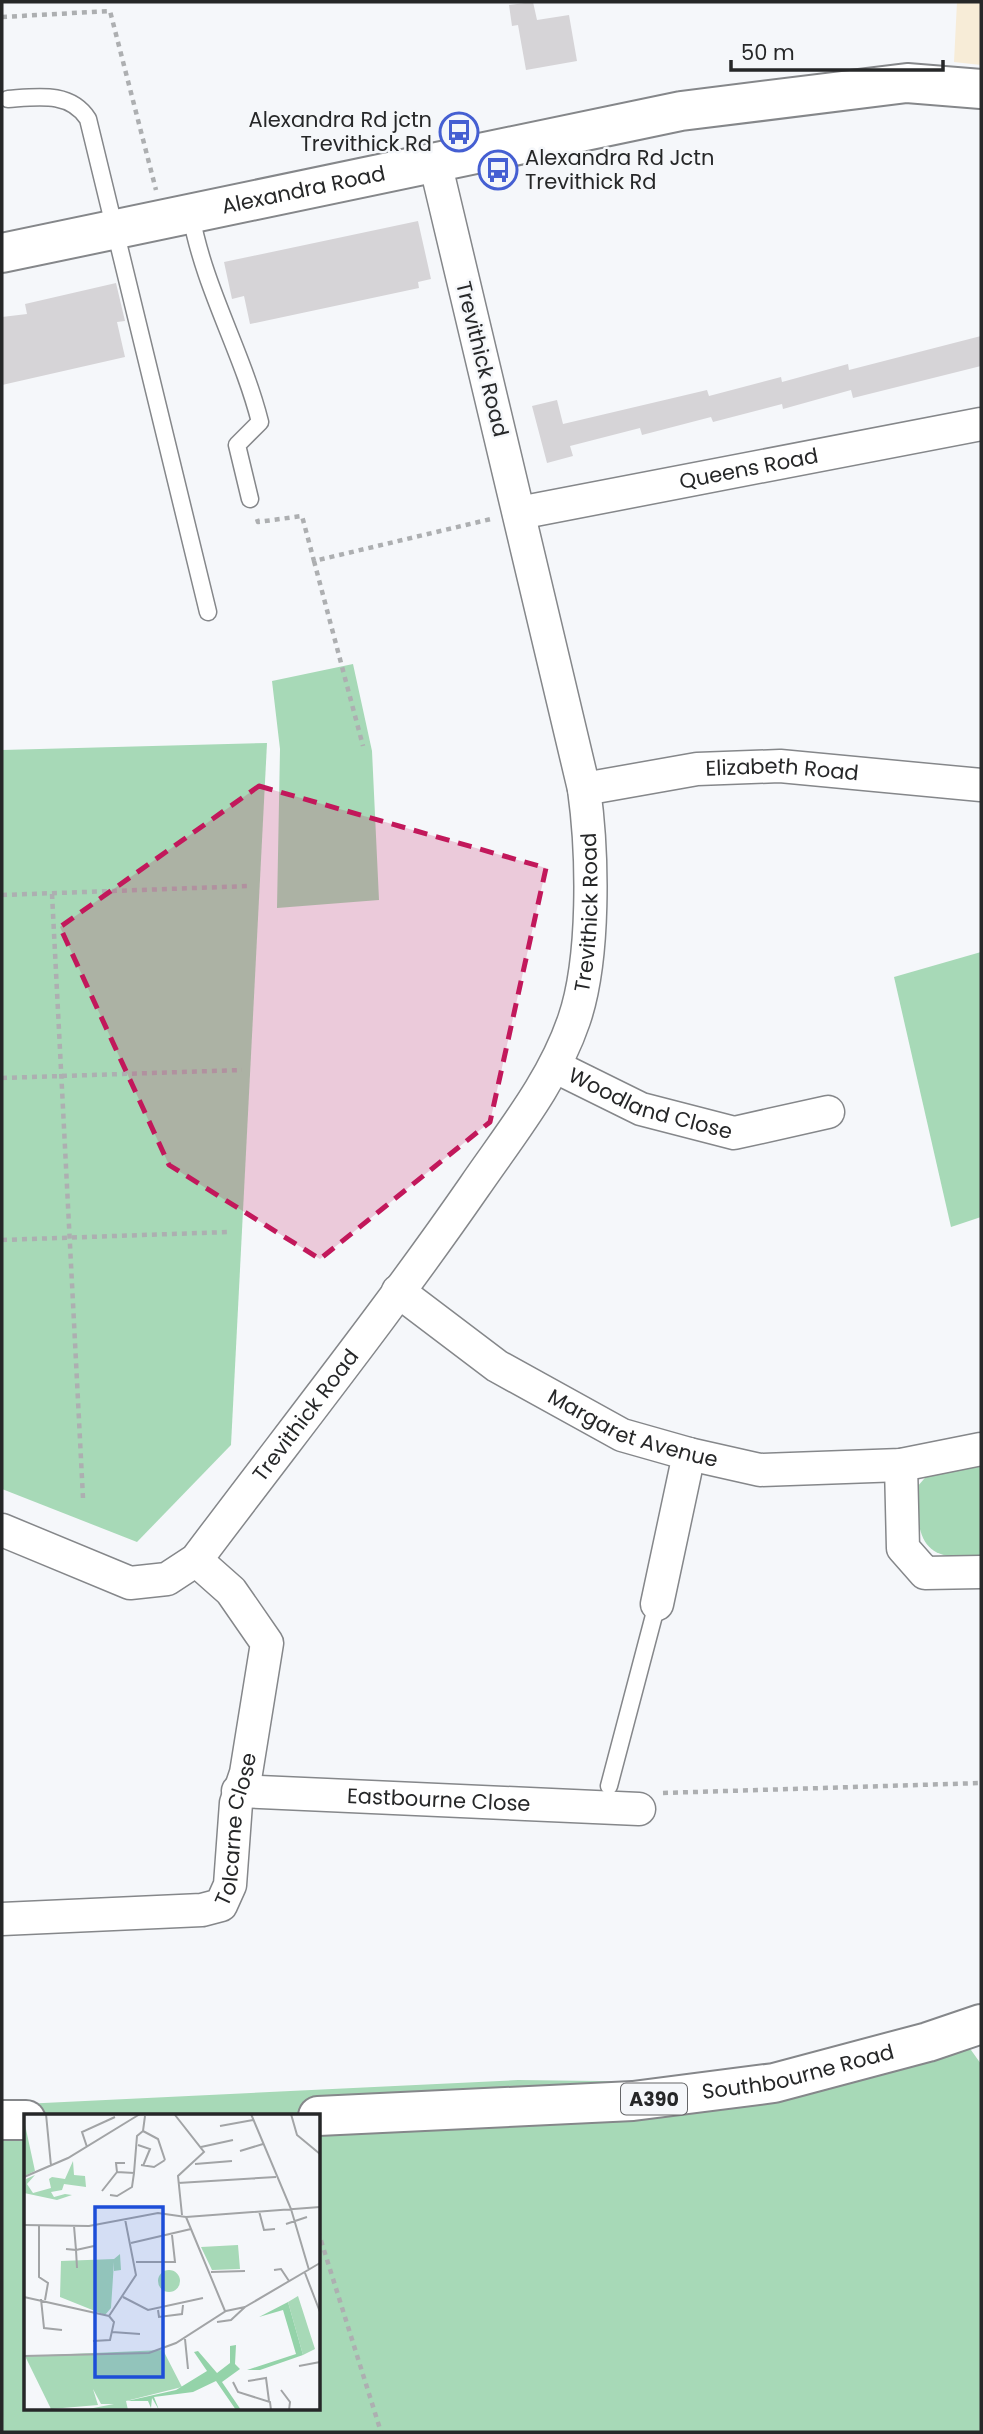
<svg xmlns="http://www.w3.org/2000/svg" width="983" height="2434" font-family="Poppins,sans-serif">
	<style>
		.commercial { fill: #f7ecd7 }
		.green { fill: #a7d9b7; fill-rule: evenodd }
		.building { fill: #d6d4d7 }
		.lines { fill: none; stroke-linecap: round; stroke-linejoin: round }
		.lane-casing { stroke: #85878a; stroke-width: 19 }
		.street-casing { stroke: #85878a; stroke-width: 35 }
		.secondary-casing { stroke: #85878a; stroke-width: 42 }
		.highway-casing { stroke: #85878a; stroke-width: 42 }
		.path { stroke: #adafb1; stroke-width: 4.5; stroke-dasharray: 5 5; stroke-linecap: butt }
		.lane { stroke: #fff; stroke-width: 16 }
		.street { stroke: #fff; stroke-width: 32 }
		.secondary { stroke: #fff; stroke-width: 38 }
		.highway { stroke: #fff; stroke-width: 38 }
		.marked { fill: #c2185b; fill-opacity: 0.2; stroke: #c2185b; stroke-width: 5; stroke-dasharray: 14 9; stroke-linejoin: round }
		.labels { text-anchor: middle; stroke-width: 5; stroke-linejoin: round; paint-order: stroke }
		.shield { fill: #f5f7fa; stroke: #646567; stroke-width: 2 }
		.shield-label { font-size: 19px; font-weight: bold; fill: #262728 }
		.poi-label { font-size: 21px; fill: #262728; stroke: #f5f7fa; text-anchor: end }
		.street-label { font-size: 21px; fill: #262728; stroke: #f5f7fa }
		.inset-road { fill: none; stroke: #a2a4a6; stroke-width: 2 }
		.view { fill: #1d4ed8; fill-opacity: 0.15; stroke: #1d4ed8; stroke-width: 3.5 }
		.inset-edge { fill: none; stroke: #262728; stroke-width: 3.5 }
	</style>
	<rect width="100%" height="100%" fill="#f5f7fa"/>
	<polygon class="commercial" points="957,2 981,2 981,65 954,62"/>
	<g class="green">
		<polygon points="353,664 372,751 379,900 277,908 280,749 272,681"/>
		<polygon points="267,743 231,1445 137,1542 2,1489 2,750"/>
		<polygon points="981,952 981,1217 951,1227 894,977"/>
		<path d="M981 1453V1555C923 1564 916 1540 917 1487L931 1471Z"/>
		<path d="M928 2042 971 2050 981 2064V2432H2V2105L518 2080 774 2083ZM26 2116H318V2408H26Z"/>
	</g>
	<g class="building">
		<polygon points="533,2 537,20 569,15 577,61 526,70 518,25 512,26 509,5"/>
		<polygon points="418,221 431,279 418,282 419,288 250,324 244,296 232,299 224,262"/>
		<polygon points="116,283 125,321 117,322 125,357 2,385 2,317 27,314 25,304"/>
		<polygon points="981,336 981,366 853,398 851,390 783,409 782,404 713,422 711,417 642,435 640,428 570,446 573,456 547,463 532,406 557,400 563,424 707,390 709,396 781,377 782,382 848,364 849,370"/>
	</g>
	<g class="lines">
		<defs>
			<g id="lane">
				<path d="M8 99C37 97 70 91 88 119L208 612"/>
				<path d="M191 215C204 288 242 351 260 422L237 445 250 499"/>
				<polyline points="609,1786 657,1604"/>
			</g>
			<g id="street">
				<path id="s1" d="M519 513 981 424"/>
				<path id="s2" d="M584 789 697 769 780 766 981 785"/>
				<path id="s3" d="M556 1067 641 1109 734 1133 828 1112"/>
				<path id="s4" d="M398 1291 497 1366 622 1435 689 1454 760 1470 901 1465 981 1449"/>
				<polyline points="901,1465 903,1548 925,1573 981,1572"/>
				<path id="s5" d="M2 1530 130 1583 167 1579 196 1560C289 1436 386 1314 474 1187 511 1133 553 1082 574 1020 595 959 593 853 584 789L435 162"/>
				<polyline points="657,1604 689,1454"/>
				<path id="s6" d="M238 1791 639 1809"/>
				<path id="s7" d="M2 1919 202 1910 221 1905 230 1885 236 1803 246 1773 267 1643 231 1591 196 1560"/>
			</g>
			<g id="secondary">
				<path id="s8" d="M2 253 681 111 907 83 981 89"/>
			</g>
			<g id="highway">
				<path id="s9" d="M318 2116 633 2101 774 2083 928 2042 981 2024"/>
				<polyline points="2,2120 26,2120"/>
			</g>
		</defs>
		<use href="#lane" class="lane-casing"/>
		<use href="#street" class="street-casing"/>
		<use href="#secondary" class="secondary-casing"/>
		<use href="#highway" class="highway-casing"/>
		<g class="path">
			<polyline points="2,17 110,11 156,190"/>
			<polyline points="257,519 258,522 302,516 314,561 491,519"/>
			<polyline points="314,561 363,746"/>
			<polyline points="52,894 83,1498"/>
			<polyline points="2,895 250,886"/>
			<polyline points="2,1078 242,1070"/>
			<polyline points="2,1240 228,1232"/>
			<polyline points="663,1793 981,1783"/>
			<polyline points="318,2231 381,2432"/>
		</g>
		<use href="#lane" class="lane"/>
		<use href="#street" class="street"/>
		<use href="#secondary" class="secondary"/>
		<use href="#highway" class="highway"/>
	</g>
	<path class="marked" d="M259 786 546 868 490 1122 320 1259 169 1165 60 927Z"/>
	<defs>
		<symbol id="bus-ring" viewBox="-11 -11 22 22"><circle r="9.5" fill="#f5f7fa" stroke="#455fd2" stroke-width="1.5"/><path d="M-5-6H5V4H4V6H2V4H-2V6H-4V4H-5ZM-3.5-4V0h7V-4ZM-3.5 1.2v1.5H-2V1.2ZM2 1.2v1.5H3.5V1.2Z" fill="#455fd2"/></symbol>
	</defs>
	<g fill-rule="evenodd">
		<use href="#bus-ring" x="437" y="110" width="44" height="44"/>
		<use href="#bus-ring" x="476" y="148" width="44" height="44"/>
	</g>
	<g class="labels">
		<rect class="shield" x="621" y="2083.5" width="66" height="31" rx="5"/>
		<g class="shield-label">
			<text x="654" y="2106">A390</text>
		</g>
		<g class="poi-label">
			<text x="432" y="127">Alexandra Rd jctn<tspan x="432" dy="24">Trevithick Rd</tspan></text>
			<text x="525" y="165" text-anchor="start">Alexandra Rd Jctn<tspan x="525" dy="24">Trevithick Rd</tspan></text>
		</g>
		<g class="street-label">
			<text dy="7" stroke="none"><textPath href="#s8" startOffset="308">Alexandra Road</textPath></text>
			<text transform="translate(482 359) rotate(76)" y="7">Trevithick Road</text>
			<text dy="7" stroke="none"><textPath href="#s1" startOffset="234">Queens Road</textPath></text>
			<text dy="7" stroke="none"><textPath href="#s2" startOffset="200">Elizabeth Road</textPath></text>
			<text dy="7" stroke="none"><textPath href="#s5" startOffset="980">Trevithick Road</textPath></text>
			<text dy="7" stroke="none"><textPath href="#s3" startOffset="102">Woodland Close</textPath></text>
			<text dy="7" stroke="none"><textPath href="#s5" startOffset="392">Trevithick Road</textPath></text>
			<text dy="7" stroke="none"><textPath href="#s4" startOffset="275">Margaret Avenue</textPath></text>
			<text dy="7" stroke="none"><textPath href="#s6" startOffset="201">Eastbourne Close</textPath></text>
			<text dy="7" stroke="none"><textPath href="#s7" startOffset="298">Tolcarne Close</textPath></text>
			<text dy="7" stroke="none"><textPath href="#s9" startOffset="483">Southbourne Road</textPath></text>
		</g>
	</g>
	<g transform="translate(24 2114)">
		<rect width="296" height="296" fill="#f5f7fa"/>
		<path d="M0 6 11 57 0 62ZM49 47 50 61 61 62 62 73 40 70 38 76 27 78 30 83 41 80 48 81 33 86 0 79 2 65 11 61 3 70 9 79 27 74 25 65 28 63 41 65ZM214 131 216 155 188 156 177 133ZM96 140 97 156 90 157V148L87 194 81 201 36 183 37 147 90 145ZM134 167a11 11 0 1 1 22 0a11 11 0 1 1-22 0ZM274 182 291 235 279 241 264 188ZM139 236 158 273 102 287 104 296H59L90 290H77L69 275 74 291 27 295 1 242Z" fill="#a7d9b7"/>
		<path d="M264 188 279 241 236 256H223L272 240 259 196 235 203ZM212 231 211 250 216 255 198 268 217 296H212L192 267 169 278 130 283 135 296 128 284 127 294 124 287H103L152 276 183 257 170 238 174 237 193 259 206 249V232Z" fill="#94d3a9"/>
		<path class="inset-road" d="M22 0 27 52M135 0H161M227 0 267 95 285 156M267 0 273 21 296 40M151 1 180 38 154 62 158 101M196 12 229 6M119 17 134 25 141 46M114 31 126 35 119 52M63 33 58 18 91 3M177 33 209 26M216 37 239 30M101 49H92L93 58 110 59 113 22 119 17 121 2M171 50 208 47M117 51 130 53 141 46M0 63 44 44 116 0M154 69 252 63M78 77 93 58M86 81 93 82 108 73 110 59M235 97 240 116 251 115M162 103 201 197M262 110 283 103M0 111 65 112 134 99 162 103 296 93M15 111V163L24 169 21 186M50 112 52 136 70 132M107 129 167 115M42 135 52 136 53 154M112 148H151L148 121M250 156 257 155 265 167M187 158 221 157M281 159 296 198M0 183 85 202M99 183 124 196 179 184M17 185 20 214 38 216M134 196 135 203 158 200 159 191M85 202 112 161 101 105M193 208 207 206 221 193 296 149M88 218 116 220M161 225 164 255M69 227 86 226 90 208 85 202M0 242 125 239 152 229 202 197 221 193M275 252 296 248M224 267 242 264 245 287M209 268 214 278 246 288 247 296M257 276 266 288 265 296"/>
		<path class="view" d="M71 93H139V263H71Z"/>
		<rect width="296" height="296" class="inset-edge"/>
	</g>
	<rect width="983" height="2434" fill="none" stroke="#262728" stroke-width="7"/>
	<path d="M731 60v10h212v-10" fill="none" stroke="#262728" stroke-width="3.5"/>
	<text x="741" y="60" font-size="21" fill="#262728" stroke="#f5f7fa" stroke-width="5" paint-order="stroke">50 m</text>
</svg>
